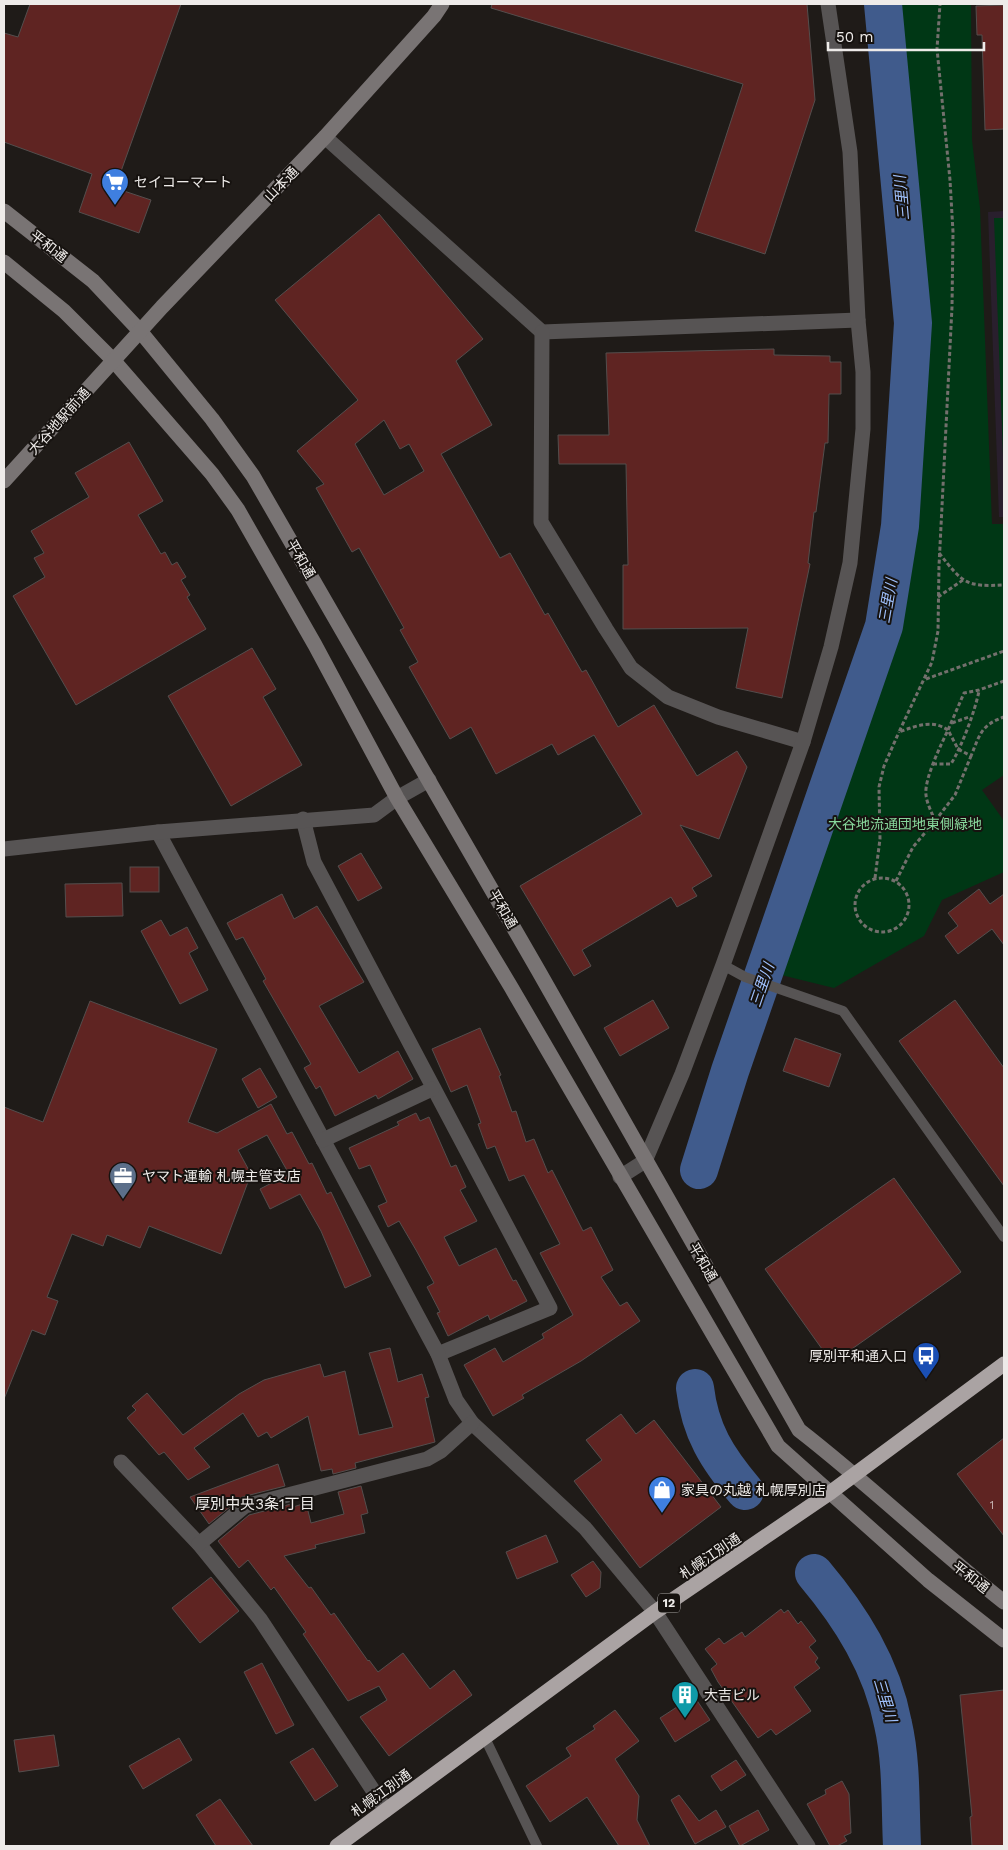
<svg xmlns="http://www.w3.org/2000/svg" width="1008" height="1850" font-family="'Work Sans','Noto Sans JP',sans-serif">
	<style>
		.education { fill: #291f2d }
		.green { fill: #003715 }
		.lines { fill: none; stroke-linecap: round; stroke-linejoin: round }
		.river { stroke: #405b8c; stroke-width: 38 }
		.building { fill: #5f2422; stroke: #544e4d; fill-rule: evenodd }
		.path { stroke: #73706d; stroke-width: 3; stroke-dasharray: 4 2.5; stroke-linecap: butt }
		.lane { stroke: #575454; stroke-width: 10 }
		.street { stroke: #575454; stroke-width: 15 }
		.secondary { stroke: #797474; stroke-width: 15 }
		.highway { stroke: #aaa3a3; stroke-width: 15 }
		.labels { text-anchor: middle; stroke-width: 4; stroke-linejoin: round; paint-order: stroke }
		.number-label { font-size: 11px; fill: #cab9b7 }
		.shield { fill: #16120f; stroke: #adaaa8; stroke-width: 1 }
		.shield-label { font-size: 12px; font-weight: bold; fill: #eeebe9 }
		.poi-label { font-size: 14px; fill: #eeebe9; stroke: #16120f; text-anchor: start }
		.street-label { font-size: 14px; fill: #eeebe9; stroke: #16120f }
		.park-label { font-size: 14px; fill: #88d89c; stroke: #16120f }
		.water-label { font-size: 15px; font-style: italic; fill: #9ebffb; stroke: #16120f }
		.neighbourhood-label { font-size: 15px; fill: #eeebe9; stroke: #16120f }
	</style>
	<rect width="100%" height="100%" fill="#1f1b18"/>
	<polygon class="education" points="1004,211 1004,517 999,517 988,212"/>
	<g class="green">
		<polygon points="898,4 971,4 972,140 980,208 992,524 1004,524 1004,775 982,790 1004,821 1004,872 942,900 924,936 834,988 773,973 907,530 924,375"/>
		<polygon points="994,218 1004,218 1004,482"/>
	</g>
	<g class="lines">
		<g class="river">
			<polyline points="699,1170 730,1071 884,626 900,526 913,323 883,4"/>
			<path d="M695 1388C700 1431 717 1458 745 1491"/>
			<path d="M814 1573C851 1617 882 1666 893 1724 902 1763 900 1806 902 1846"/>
		</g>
	</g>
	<g class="building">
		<polygon points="30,4 181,4 115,188 151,200 139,233 79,212 92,174 4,142 4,33 18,37"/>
		<polygon points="492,4 807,4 815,100 765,254 695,231 743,84 491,8"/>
		<polygon points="1004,5 1004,129 985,130 982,35 977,35 976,6"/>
		<path d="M379 214 483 339 456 361 492 425 441 454 500 558 510 553 545 615 548 613 582 672 586 670 618 727 654 705 697 776 737 751 747 767 719 839 680 825 712 876 692 888 697 896 677 907 671 897 582 950 591 966 574 976 520 886 642 814 594 735 558 755 552 744 496 774 471 727 450 739 409 667 418 662 400 630 404 628 359 548 352 552 316 488 324 484 297 451 358 400 275 300ZM384 420 400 449 409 444 424 471 384 495 355 444Z"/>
		<polygon points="774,349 774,355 830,356 830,362 841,362 841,394 829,394 828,443 825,443 816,512 814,512 808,563 810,564 782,698 736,688 748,628 623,629 623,565 628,565 626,464 559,464 558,435 609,435 606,353"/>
		<polygon points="129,442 163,501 138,515 161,554 165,552 172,565 177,562 186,577 181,580 190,595 187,597 206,629 76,705 13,596 45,577 34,558 44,553 31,531 89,497 75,473"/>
		<polygon points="252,648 276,689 263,697 302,765 231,806 168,696"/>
		<polygon points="361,853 382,888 358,901 338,866"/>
		<rect x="130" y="867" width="29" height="25"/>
		<polygon points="122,883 123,916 66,917 65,884"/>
		<polygon points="979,889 990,904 1004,894 1004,945 992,929 958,954 945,936 958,926 948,913"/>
		<polygon points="282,894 294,919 317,906 364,982 319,1006 359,1073 398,1051 413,1079 378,1099 376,1095 335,1116 320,1086 316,1089 304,1068 311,1064 263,981 266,979 243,937 236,940 227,923"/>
		<polygon points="161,920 170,936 187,927 198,948 189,953 208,990 180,1004 141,931"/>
		<polygon points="653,1000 669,1028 620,1056 604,1028"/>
		<polygon points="955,1000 1004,1068 1004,1186 899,1041"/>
		<polygon points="90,1001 217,1049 188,1122 217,1133 271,1104 287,1134 292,1132 309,1164 312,1163 327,1194 331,1192 371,1276 345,1288 321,1231 300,1194 270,1209 260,1189 289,1174 267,1135 238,1150 251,1174 221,1254 149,1226 140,1248 107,1235 103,1246 72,1234 47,1297 58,1301 45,1335 32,1330 4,1399 4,1107 43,1122"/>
		<polygon points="480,1028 501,1075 499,1076 512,1112 516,1111 526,1142 534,1139 548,1173 552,1170 583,1231 591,1227 613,1270 601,1277 620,1306 627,1302 640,1321 581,1361 522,1395 524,1398 493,1416 464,1365 495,1348 503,1362 544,1338 542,1334 573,1315 540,1253 560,1244 524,1175 509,1181 495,1146 487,1149 478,1124 481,1123 467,1085 451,1092 432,1049"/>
		<polygon points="795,1038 841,1054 829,1087 783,1071"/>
		<polygon points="260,1068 277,1097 258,1108 242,1079"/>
		<polygon points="416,1113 420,1121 429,1117 451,1167 456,1165 466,1187 460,1190 477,1221 444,1237 459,1266 496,1248 513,1281 516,1280 527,1301 490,1320 488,1315 448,1336 437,1313 440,1312 427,1287 434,1283 416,1250 399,1221 388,1227 378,1206 387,1202 370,1165 359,1169 349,1148 399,1125 397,1122"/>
		<polygon points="894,1178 961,1272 832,1363 765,1269"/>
		<polygon points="390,1348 398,1382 422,1374 429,1397 425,1398 435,1442 355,1463 356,1468 333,1474 332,1469 321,1471 308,1416 271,1438 267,1432 258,1437 243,1413 194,1448 210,1467 188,1480 164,1452 159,1455 127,1418 136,1410 132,1406 147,1393 183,1435 239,1394 264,1380 320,1364 324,1377 345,1371 359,1435 393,1427 369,1353"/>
		<polygon points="621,1414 636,1434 654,1420 721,1507 640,1568 574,1481 602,1460 586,1440"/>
		<polygon points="1004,1438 1004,1536 957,1474"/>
		<polygon points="278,1464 285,1486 242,1497 209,1524 190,1497"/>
		<polygon points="361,1486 368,1513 361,1515 365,1533 315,1545 316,1548 284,1556 309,1588 311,1587 331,1615 334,1613 368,1661 369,1660 378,1672 403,1653 430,1689 454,1670 472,1695 389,1756 360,1717 387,1700 379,1686 348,1701 303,1634 306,1632 274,1587 271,1590 248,1560 239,1568 218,1541 249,1515 291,1504 293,1507 306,1503 311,1523 344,1514 338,1492"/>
		<polygon points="546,1535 558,1562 517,1579 506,1552"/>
		<polygon points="593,1561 601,1572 600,1588 586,1597 571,1575"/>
		<polygon points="211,1577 239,1611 200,1643 172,1608"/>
		<polygon points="781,1609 784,1613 788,1610 798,1624 801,1621 816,1641 809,1647 818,1658 815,1662 820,1668 794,1687 811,1711 776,1735 771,1729 758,1738 718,1682 711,1669 717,1664 705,1649 719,1638 724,1644 742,1632 745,1637"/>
		<polygon points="262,1663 294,1725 276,1734 244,1672"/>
		<polygon points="1004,1690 1004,1846 972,1846 970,1817 972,1816 960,1695"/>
		<polygon points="694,1696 710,1720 675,1742 660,1718"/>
		<polygon points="615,1710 639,1741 615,1759 639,1796 637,1820 650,1846 619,1846 587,1797 550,1822 526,1786 571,1756 566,1748 595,1729 593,1726"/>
		<polygon points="54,1735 59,1766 19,1772 14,1740"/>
		<polygon points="179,1738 192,1760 143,1789 129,1766"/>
		<polygon points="313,1748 338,1786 315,1801 290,1762"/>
		<polygon points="736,1760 746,1775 721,1791 711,1776"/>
		<polygon points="842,1781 849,1794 851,1833 844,1836 847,1841 837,1846 830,1846 807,1804 826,1794 825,1790"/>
		<polygon points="679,1795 699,1821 716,1810 726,1827 695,1844 671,1800"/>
		<polygon points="220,1799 253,1846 216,1846 196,1815"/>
		<polygon points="758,1810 769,1830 740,1846 729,1826"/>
	</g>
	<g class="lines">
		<g class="path">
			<path d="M939 553C963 583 965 587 1004 585"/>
			<polyline points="938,597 963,580"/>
			<polyline points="926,679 1004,651"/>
			<path d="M1004 681 979 690 964 693 948 730 958 749 971 756C980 734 981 725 1004 717"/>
			<polyline points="952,723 969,717"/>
			<path d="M933 764H951C962 746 975 711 979 691"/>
			<polyline points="935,821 955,795 971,756"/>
			<circle cx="882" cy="905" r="27"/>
			<polyline points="875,878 880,839 879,787 884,766 899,732"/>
			<path d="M896 881 913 847 935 821C932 813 927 804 926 795 924 779 941 745 948 730 932 719 916 726 899 732L932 662 938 631 939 566 952 307 953 232 950 180 937 49 940 4"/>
		</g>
		<g class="lane">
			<polyline points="723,965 745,977 843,1011 1004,1237"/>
			<polyline points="485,1738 537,1846"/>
		</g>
		<g class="street">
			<polyline points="325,137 542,332 858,320"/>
			<polyline points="542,332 541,522 606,629 631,668 668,697 718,717 803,742"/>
			<polyline points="303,819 314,862 550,1308 438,1354"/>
			<polyline points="158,832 438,1354 456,1400 472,1423 585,1528 655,1612 808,1846"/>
			<polyline points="4,849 158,832 374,815 397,798 429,780"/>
			<polyline points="323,1140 432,1089"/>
			<polyline points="620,1177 645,1161 682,1074 723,965 803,742 831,647 850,563 863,429 863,372 858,320 850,152 828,4"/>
			<polyline points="121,1462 199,1544 260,1619 386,1810"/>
			<polyline points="199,1544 245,1506 427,1459 441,1451 472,1423"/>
		</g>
		<g class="secondary">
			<path d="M4 211 93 281 140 331 212 419 253 476 538 970 799 1430C870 1485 934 1547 1004 1602"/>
			<polyline points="4,262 64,311 113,360 212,474 238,510 315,645 397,798 511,987 778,1446 928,1580 1004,1640"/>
			<polyline points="4,481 162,307 325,137 434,16 442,4"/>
		</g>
		<polyline class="highway" points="337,1846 655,1612 831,1492 1004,1364"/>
	</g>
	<defs>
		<symbol id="supermarket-pin" viewBox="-11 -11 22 30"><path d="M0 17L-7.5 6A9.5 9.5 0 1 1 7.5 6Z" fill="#3f7fe0" stroke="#16120f"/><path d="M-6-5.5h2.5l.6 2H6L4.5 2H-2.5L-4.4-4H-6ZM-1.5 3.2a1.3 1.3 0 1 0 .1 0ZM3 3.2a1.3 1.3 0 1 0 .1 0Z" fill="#fff"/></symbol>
		<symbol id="office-pin" viewBox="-11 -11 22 30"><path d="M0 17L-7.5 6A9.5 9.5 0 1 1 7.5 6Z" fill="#5c6f8a" stroke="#16120f"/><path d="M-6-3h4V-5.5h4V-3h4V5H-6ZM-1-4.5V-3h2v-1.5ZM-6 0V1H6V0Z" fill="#fff"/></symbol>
		<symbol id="bus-pin" viewBox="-11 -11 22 30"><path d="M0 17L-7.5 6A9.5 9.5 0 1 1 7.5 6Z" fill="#1a4fb4" stroke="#16120f"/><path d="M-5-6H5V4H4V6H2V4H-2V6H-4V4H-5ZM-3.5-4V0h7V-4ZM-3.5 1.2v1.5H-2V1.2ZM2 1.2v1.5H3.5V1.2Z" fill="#fff"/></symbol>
		<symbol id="shop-pin" viewBox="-11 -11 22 30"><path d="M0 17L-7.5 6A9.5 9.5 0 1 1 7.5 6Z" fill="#3f7fe0" stroke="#16120f"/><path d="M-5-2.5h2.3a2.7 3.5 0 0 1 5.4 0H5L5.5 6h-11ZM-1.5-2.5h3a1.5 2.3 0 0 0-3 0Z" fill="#fff"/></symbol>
		<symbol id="building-pin" viewBox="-11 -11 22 30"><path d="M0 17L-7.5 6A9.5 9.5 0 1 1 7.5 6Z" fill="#0f9aa8" stroke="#16120f"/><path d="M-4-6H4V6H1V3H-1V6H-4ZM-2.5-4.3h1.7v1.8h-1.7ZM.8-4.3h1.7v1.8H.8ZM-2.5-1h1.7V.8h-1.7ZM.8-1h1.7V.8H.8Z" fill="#fff"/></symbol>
	</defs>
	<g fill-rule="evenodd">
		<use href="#supermarket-pin" x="99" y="166" width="32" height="43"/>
		<use href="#office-pin" x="107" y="1160" width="32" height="43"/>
		<use href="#bus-pin" x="910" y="1340" width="32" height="43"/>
		<use href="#shop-pin" x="646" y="1474" width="32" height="43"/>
		<use href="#building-pin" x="669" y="1679" width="32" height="43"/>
	</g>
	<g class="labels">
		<g class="number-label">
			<text x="992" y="1509">1</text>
		</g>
		<rect class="shield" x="658" y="1593.5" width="22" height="19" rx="4"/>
		<g class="shield-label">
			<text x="669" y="1607">12</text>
		</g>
		<g class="poi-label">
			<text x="134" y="187">セイコーマート</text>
			<text x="142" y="1181">ヤマト運輸 札幌主管支店</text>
			<text x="907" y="1361" text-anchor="end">厚別平和通入口</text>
			<text x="681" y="1495">家具の丸越 札幌厚別店</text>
			<text x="704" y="1700">大吉ビル</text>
		</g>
		<g class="street-label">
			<text transform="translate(281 184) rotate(-46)" y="5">山本通</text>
			<text transform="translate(49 246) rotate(38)" y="5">平和通</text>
			<text transform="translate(59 421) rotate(-48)" y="5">大谷地駅前通</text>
			<text transform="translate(301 559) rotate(60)" y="5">平和通</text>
			<text transform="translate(503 909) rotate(60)" y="5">平和通</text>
			<text transform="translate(703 1262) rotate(60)" y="5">平和通</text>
			<text transform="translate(710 1556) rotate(-34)" y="5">札幌江別通</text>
			<text transform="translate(971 1577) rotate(38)" y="5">平和通</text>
			<text transform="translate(381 1793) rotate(-36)" y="5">札幌江別通</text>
		</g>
		<g class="park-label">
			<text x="905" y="829">大谷地流通団地東側緑地</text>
		</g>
		<g class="water-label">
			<text transform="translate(902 198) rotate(-95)" y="5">三里川</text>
			<text transform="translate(888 601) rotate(-80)" y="5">三里川</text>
			<text transform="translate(762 985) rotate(-71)" y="5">三里川</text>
			<text transform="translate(885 1700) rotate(73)" y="5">三里川</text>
		</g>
		<g class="neighbourhood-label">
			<text x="255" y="1509">厚別中央3条1丁目</text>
		</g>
	</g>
	<rect width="1008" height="1850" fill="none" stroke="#eeebe9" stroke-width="10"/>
	<path d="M828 42v8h156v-8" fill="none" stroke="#eeebe9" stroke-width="2.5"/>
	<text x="836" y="42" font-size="15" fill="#eeebe9" stroke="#16120f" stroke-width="4" paint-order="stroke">50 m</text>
</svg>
